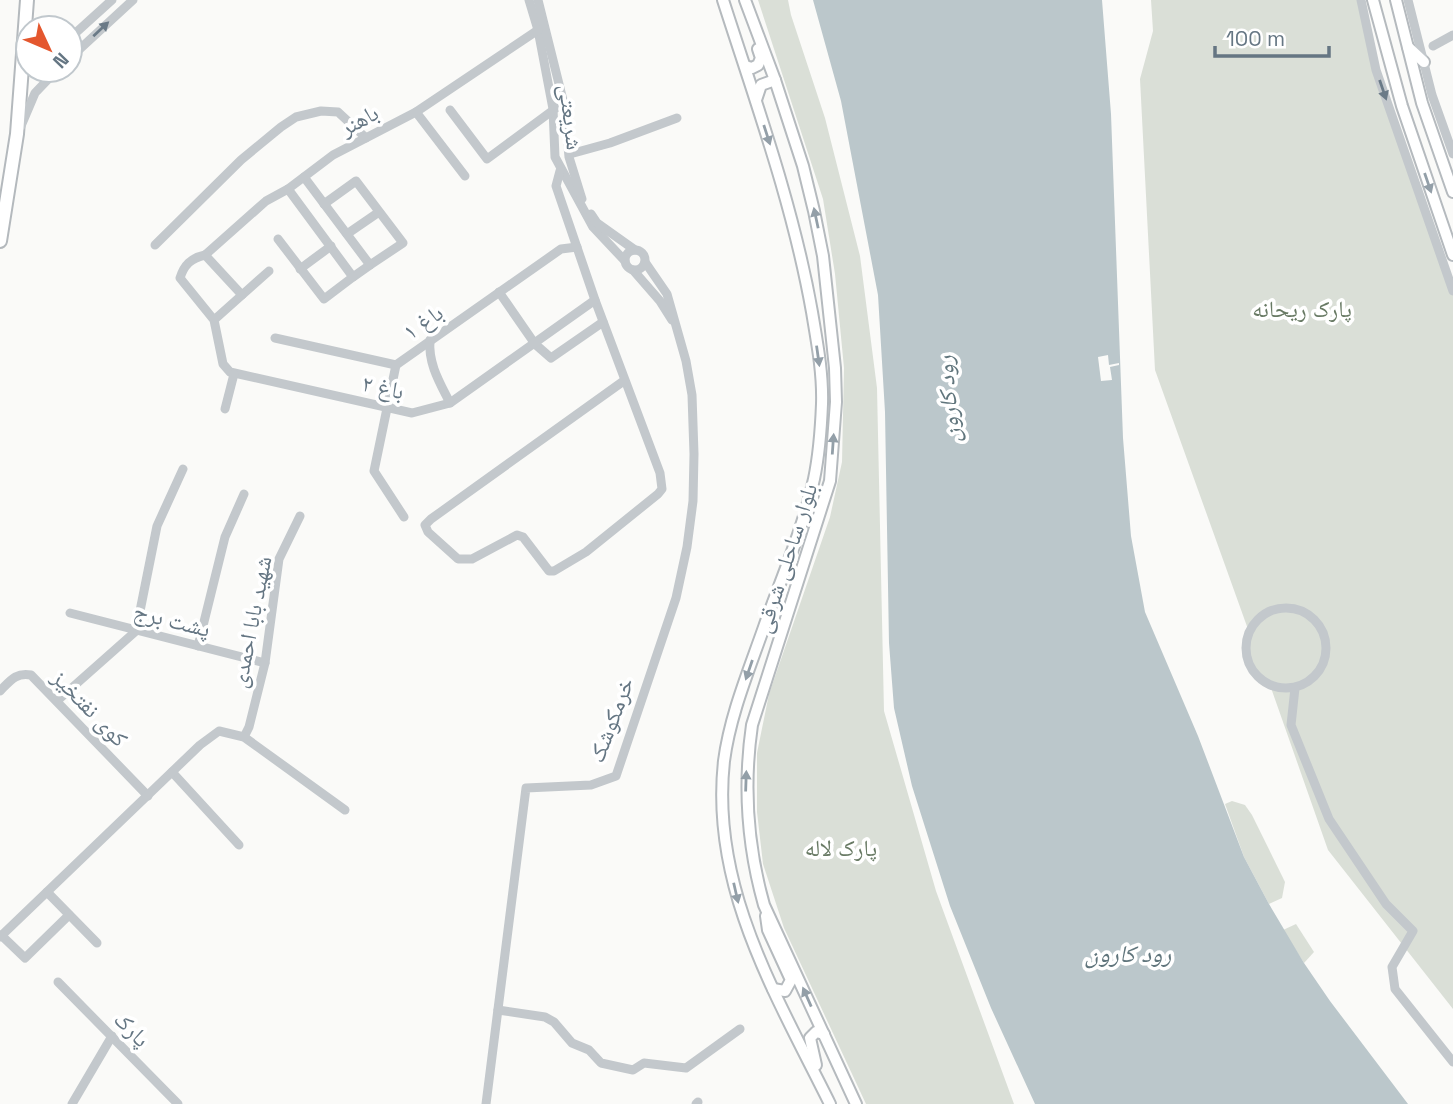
<svg xmlns="http://www.w3.org/2000/svg" width="1453" height="1104" font-family="'Space Grotesk','Noto Naskh Arabic',sans-serif">
	<style>
		.green { fill: #dadfd7 }
		.water { fill: #bbc7cb }
		.pier { fill: #fafaf8 }
		.lines { fill: none; stroke-linecap: round; stroke-linejoin: round }
		.major-casing { stroke: #b5babe; stroke-width: 14 }
		.highway-casing { stroke: #b4b9bd; stroke-width: 16 }
		.minor { stroke: #c3c8cc; stroke-width: 9 }
		.major { stroke: #fff; stroke-width: 10 }
		.highway { stroke: #fff; stroke-width: 12 }
		.oneway { fill: #6a7a87 }
		.oneway2 { fill: #939fa8 }
		.labels { text-anchor: middle; stroke-width: 7; stroke-linejoin: round; paint-order: stroke }
		.street-label { font-size: 23px; fill: #657683; stroke: #fff }
		.park-label { font-size: 23px; fill: #687a64; stroke: #fff }
		.water-label { font-size: 24px; font-style: italic; fill: #60757c; stroke: #fff }
	</style>
	<rect width="100%" height="100%" fill="#fafaf8"/>
	<g class="green">
		<polygon points="758,0 788,0 791,15 825,118 860,256 877,388 884,711 936,891 1014,1104 866,1104 784,928 763,864 757,812 757,753 769,694 830,517 842,462 844,368 835,274 823,199"/>
		<polygon points="1151,0 1358,0 1387,109 1453,282 1453,1009 1328,850 1270,685 1243,657 1249,632 1155,370 1140,79 1153,31"/>
		<polygon points="1232,801 1245,805 1252,815 1285,882 1282,898 1269,904 1244,857 1225,804"/>
		<polygon points="1296,924 1314,952 1304,963 1283,930"/>
	</g>
	<polygon class="water" points="813,0 1102,0 1111,114 1123,438 1131,536 1145,612 1198,736 1244,857 1269,904 1304,963 1330,1001 1408,1104 1035,1104 991,1008 950,906 912,786 894,708 889,643 885,412 878,295 841,101"/>
	<polygon class="pier" points="1108,355 1109,365 1119,363 1119,365 1110,367 1112,380 1101,381 1098,357"/>
	<g class="lines">
		<defs>
			<g id="major">
				<path d="M723 0C756 103 793 205 812 312 817 342 823 373 822 404 821 429 819 455 814 479 803 529 781 579 764 627 749 670 730 715 724 761 710 887 776 995 830 1104"/>
				<path d="M745 0 775 80 803 166 814 211 823 256 835 368 836 402 830 481 752 725C743 787 747 845 764 905L856 1104"/>
				<polyline points="1373,0 1402,106 1453,255"/>
				<polyline points="1396,0 1422,103 1453,192"/>
				<polyline points="1408,47 1424,62"/>
				<polyline points="745,66 752,68 758,65 761,58 758,49"/>
				<polyline points="756,100 761,85 775,80"/>
				<polyline points="766,916 768,930 791,980 785,991 773,989"/>
				<polyline points="816,1065 810,1038 816,1032 824,1034"/>
			</g>
			<polyline id="highway" points="0,241 17,134 27,0"/>
		</defs>
		<use href="#major" class="major-casing"/>
		<use href="#highway" class="highway-casing"/>
		<g class="minor">
			<polyline points="529,0 538,30 553,109 555,157 593,227 625,261"/>
			<polyline points="538,0 564,104 569,157 582,199"/>
			<polyline points="1361,0 1376,70 1453,291"/>
			<polyline points="1408,0 1432,95 1453,154"/>
			<polyline points="70,38 112,0"/>
			<polyline points="1433,46 1453,35"/>
			<polyline points="70,58 133,0"/>
			<polyline points="450,110 487,159 556,108"/>
			<polyline points="416,112 465,176"/>
			<polyline points="21,126 35,93 57,70"/>
			<polyline points="570,154 610,143 677,118"/>
			<polyline points="560,171 556,186 595,300 660,473 662,489 658,494 586,552 554,571 549,571 523,537 517,535 472,559 458,559 428,532 425,525 431,519 625,380"/>
			<polyline points="288,189 353,277 370,265 304,177"/>
			<polyline points="324,204 356,181 403,243 370,265"/>
			<polyline points="591,214 597,223 635,250"/>
			<polyline points="347,234 379,212"/>
			<polyline points="278,239 324,299 353,277"/>
			<polyline points="155,245 241,160 281,127 296,117 321,111 338,112 366,138"/>
			<circle cx="635" cy="260" r="10"/>
			<polyline points="205,255 266,201 288,189 333,155 416,112 538,30"/>
			<polyline points="300,269 331,246"/>
			<polyline points="633,270 660,301 672,320"/>
			<polyline points="499,292 535,344 551,358 603,322"/>
			<polyline points="242,295 269,271"/>
			<path d="M214 320 242 295 205 255C191 258 184 265 180 278L214 320 223 364 230 372 412 413 450 403 595 300"/>
			<polyline points="275,338 396,365 561,249 577,247"/>
			<path d="M430 340C428 364 440 383 450 403"/>
			<polyline points="396,365 374,471 404,517"/>
			<polyline points="225,409 234,374"/>
			<circle cx="1286" cy="648" r="40"/>
			<polyline points="70,613 265,663"/>
			<polyline points="198,646 225,537 244,494"/>
			<polyline points="1295,688 1291,725 1329,819 1386,904 1413,931 1392,967 1395,989 1453,1062"/>
			<path d="M0 691C10 681 16 672 31 675L148 796"/>
			<polyline points="57,701 136,631 157,526 183,469"/>
			<polyline points="244,737 249,727 265,663 279,559 300,516"/>
			<polyline points="172,772 239,845"/>
			<polyline points="47,892 97,943"/>
			<polyline points="1,935 25,958 69,915"/>
			<polyline points="0,937 200,745 219,731 244,737 345,810"/>
			<polyline points="58,982 178,1104"/>
			<polyline points="498,1010 545,1017 554,1022 572,1043 589,1050 601,1063 633,1070 644,1063 686,1068 740,1029"/>
			<polyline points="72,1104 112,1036"/>
			<polyline points="486,1104 526,788 591,785 616,776 676,598 687,547 693,501 694,454 692,395 686,361 667,294 645,262"/>
			<polyline points="696,1104 698,1102"/>
		</g>
		<use href="#major" class="major"/>
		<use href="#highway" class="highway"/>
	</g>
	<defs><path id="oneway-solid" d="M-6-.8H1V-3.2L6.5 0L1 3.2V.8H-6Z" transform="scale(1.75)"/></defs>
	<g class="oneway">
		<use href="#oneway-solid" transform="translate(101 29) rotate(-43)"/>
		<use href="#oneway-solid" transform="translate(1383 90) rotate(71)"/>
	</g>
	<g class="oneway2">
		<use href="#oneway-solid" transform="translate(767 135) rotate(72)"/>
		<use href="#oneway-solid" transform="translate(1428 183) rotate(71)"/>
		<use href="#oneway-solid" transform="translate(816 218) rotate(-102)"/>
		<use href="#oneway-solid" transform="translate(818 356) rotate(82)"/>
		<use href="#oneway-solid" transform="translate(833 444) rotate(-86)"/>
		<use href="#oneway-solid" transform="translate(749 670) rotate(109)"/>
		<use href="#oneway-solid" transform="translate(746 781) rotate(-88)"/>
		<use href="#oneway-solid" transform="translate(736 893) rotate(77)"/>
		<use href="#oneway-solid" transform="translate(807 997) rotate(-114)"/>
	</g>
	<g class="labels">
		<g class="street-label">
			<text transform="translate(571 117) rotate(83)" y="8">شریعتی</text>
			<text transform="translate(359 120) rotate(-28)" y="8">باهنر</text>
			<text transform="translate(423 322) rotate(-35)" y="8">باغ ۱</text>
			<text transform="translate(383 387) rotate(12)" y="8">باغ ۲</text>
			<text transform="translate(786 558) rotate(-72)" y="8">بلوار ساحلی شرقی</text>
			<text transform="translate(172 620) rotate(14)" y="8">پشت برج</text>
			<text transform="translate(251 622) rotate(-79)" y="8">شهید بابا احمدی</text>
			<text transform="translate(90 708) rotate(46)" y="8">کوی نفتخیز</text>
			<text transform="translate(611 720) rotate(-69)" y="8">خرمکوشک</text>
			<text transform="translate(132 1029) rotate(45)" y="8">پارک</text>
		</g>
		<g class="park-label">
			<text x="1302" y="317">پارک ریحانه</text>
			<text x="841" y="856">پارک لاله</text>
		</g>
		<g class="water-label">
			<text transform="translate(948 399) rotate(-95)" y="8">رود کارون</text>
			<text x="1128" y="962">رود کارون</text>
		</g>
	</g>
	<g transform="translate(49 49) rotate(134)"><circle r="33" fill="#ffffff" stroke="#c1c8cd" stroke-width="2"/>
	<path d="M0-5L12 26L0 18L-12 26Z" fill="#e4572e"/>
	<text y="-10" font-size="19" font-weight="bold" text-anchor="middle" fill="#657683">N</text>
	</g>
	<path d="M1215 46v10h114v-10" fill="none" stroke="#657683" stroke-width="3.5"/>
	<text x="1226" y="46" font-size="21" fill="#657683" stroke="#ffffff" stroke-width="5" paint-order="stroke">100 m</text>
</svg>
